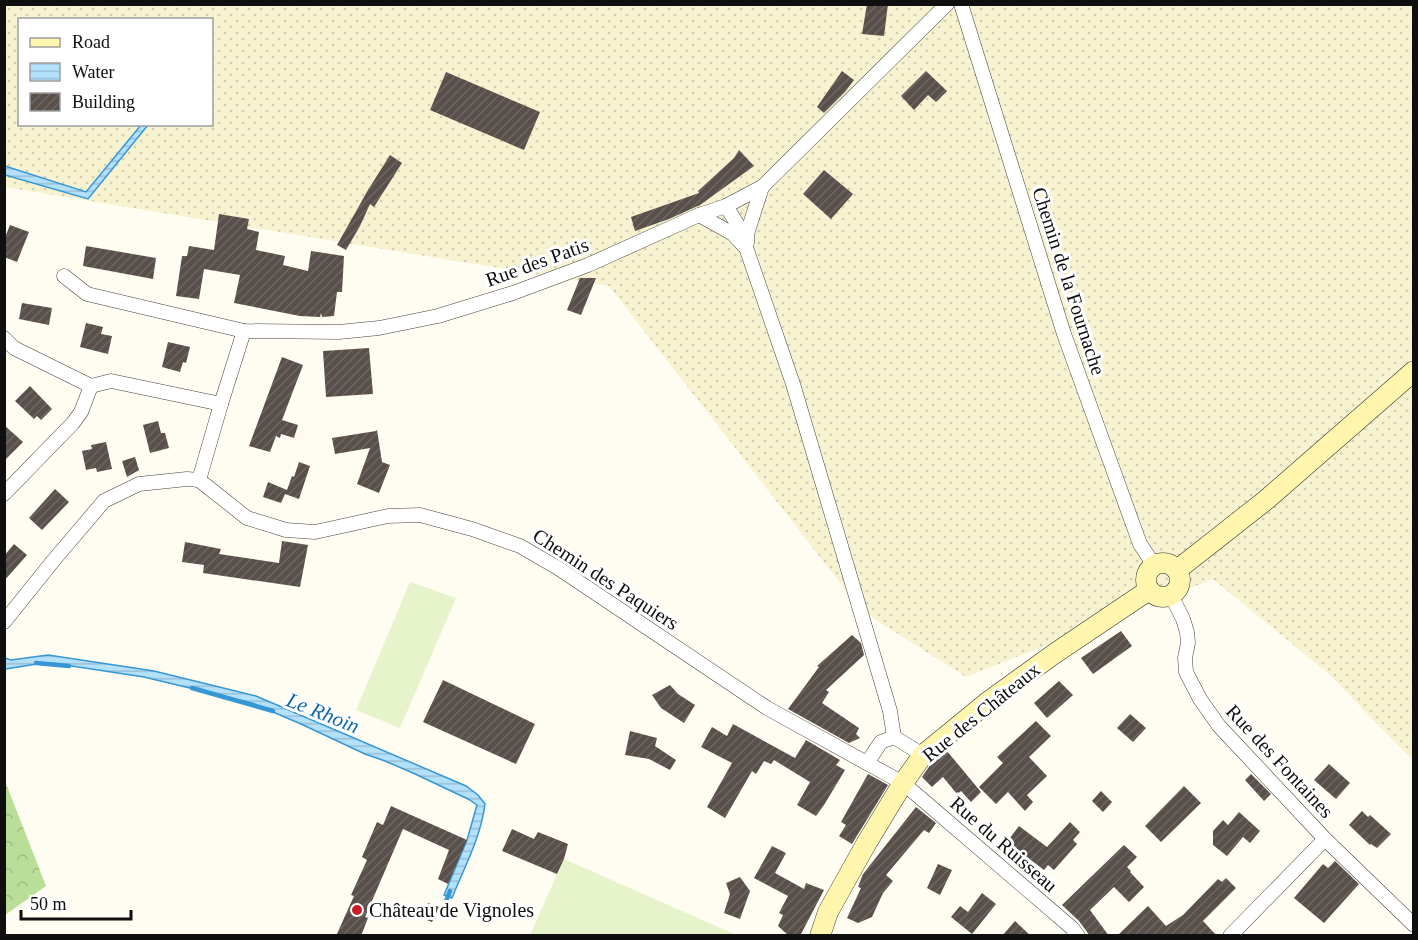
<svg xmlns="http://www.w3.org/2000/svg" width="1418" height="940" font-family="Georgia,serif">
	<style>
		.farmland { fill: url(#farmland-dots); fill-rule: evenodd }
		.forest { fill: url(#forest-crowns) }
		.pitch { fill: #e6f3cb }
		.water { fill: url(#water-rules); stroke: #3697d5; stroke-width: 1.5 }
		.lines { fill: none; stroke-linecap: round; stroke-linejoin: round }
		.stream { stroke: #3697d5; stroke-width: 4.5 }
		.building { fill: url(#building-hatch) }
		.street-casing { stroke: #424242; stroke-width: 15 }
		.secondary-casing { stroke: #313131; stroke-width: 21 }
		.street { stroke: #fff; stroke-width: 14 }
		.secondary { stroke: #fff5ad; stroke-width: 20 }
		.poi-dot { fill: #c91e28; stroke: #fff; stroke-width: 2 }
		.labels { text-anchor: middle; stroke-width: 6; stroke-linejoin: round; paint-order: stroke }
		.street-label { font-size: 20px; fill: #0f0f0f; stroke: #fff }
		.poi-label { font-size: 20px; fill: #0f0f0f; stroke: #fff; text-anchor: start }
		.water-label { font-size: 21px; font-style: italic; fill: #1068aa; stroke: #fff }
	</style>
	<defs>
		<pattern id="farmland-dots" width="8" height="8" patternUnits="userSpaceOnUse" patternTransform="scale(1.5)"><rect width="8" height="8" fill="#f7f3d0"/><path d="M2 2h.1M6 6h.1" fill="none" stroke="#d3cfb1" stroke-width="1.8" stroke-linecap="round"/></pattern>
		<pattern id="forest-crowns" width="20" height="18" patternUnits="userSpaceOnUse" patternTransform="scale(1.5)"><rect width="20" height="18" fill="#b8de97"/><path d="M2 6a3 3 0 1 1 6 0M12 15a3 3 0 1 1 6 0" fill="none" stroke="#9dbd81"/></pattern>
		<pattern id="water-rules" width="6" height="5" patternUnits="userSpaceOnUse" patternTransform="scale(1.5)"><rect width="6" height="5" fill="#b3e0fa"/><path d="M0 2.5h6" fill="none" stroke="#99bfd5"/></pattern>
		<pattern id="building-hatch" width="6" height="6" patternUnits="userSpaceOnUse" patternTransform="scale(1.5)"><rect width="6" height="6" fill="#59504b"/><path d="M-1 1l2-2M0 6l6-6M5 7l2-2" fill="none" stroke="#6c6561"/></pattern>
	</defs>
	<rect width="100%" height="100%" fill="#fffcf2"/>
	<path class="farmland" d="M4 5H1413V761L1330 675 1213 579 966 677 862 611 609 286 5 187ZM20 20H212V124H20Z"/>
	<polygon class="forest" points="5,781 46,886 5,915 4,915"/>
	<g class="pitch">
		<polygon points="410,582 456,598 400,728 356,710"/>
		<polygon points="564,859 734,934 734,935 530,935"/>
	</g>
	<g class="water">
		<polygon points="141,125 148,125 88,199 5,175 5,166 86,192"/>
		<path d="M48 655 154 671 256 696 466 786 478 795 485 804C481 837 464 868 452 898L444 895 467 840 477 805 468 799 413 773 385 761 365 754 301 724 252 703 144 677 52 663 37 664 5 669V658L11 660Z"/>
	</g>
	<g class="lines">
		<g class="stream">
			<polyline points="36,663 69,666"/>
			<polyline points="192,688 273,711"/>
			<polyline points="441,914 450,891"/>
		</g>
	</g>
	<g class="building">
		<polygon points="867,4 888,4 884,36 862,34"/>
		<polygon points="842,71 854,80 845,92 824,113 817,107"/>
		<polygon points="926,71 947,91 936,102 928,95 914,110 901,96"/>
		<polygon points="446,72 540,112 524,150 430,110"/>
		<polygon points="739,150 754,166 700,205 669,219 635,231 631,217 699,193 698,191 734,158"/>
		<polygon points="390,155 402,163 374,207 370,204 360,226 346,250 337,245 368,190"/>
		<polygon points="824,170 853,194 831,219 803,194"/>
		<polygon points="219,214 249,219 247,229 259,232 256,250 285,256 283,265 308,271 311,251 344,256 342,292 337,292 334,316 322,317 321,313 320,317 300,316 234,303 240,275 204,269 199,299 176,296 182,256 187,256 189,246 214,250"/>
		<polygon points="10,225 29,232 17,262 4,257 4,240"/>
		<polygon points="86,246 156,258 153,279 83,266"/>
		<polygon points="580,278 596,278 581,315 567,310"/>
		<polygon points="22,303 52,308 49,325 19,319"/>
		<polygon points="86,323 103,327 101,334 112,336 108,354 80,347"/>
		<polygon points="168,342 190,347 186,363 183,362 180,372 162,367"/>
		<polygon points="369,348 373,394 326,397 323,351"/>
		<polygon points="282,357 303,365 282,420 298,425 294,438 281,434 280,438 276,436 270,452 249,446"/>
		<polygon points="30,386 52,409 41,420 37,416 34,419 15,401"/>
		<polygon points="158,421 161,433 165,433 169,448 150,453 143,425"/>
		<polygon points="4,425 23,442 4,461"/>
		<polygon points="377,430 382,462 390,465 379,493 357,484 370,448 335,454 332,438 376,431"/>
		<polygon points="106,442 112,469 97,472 96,468 86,470 82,451 92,449 91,445"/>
		<polygon points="135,457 139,470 127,477 122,461"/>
		<polygon points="299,462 310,466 299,499 285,494 281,503 263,497 268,482 287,490 292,476 294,477"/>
		<polygon points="55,489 69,502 42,530 29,518"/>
		<polygon points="282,541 308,545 300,587 203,573 204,565 182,562 185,542 221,549 219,554 279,563"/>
		<polygon points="14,544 27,555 4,581 4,556"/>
		<polygon points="1121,631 1132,646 1093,674 1081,658"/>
		<polygon points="852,635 861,643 864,655 826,690 829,692 822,703 859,728 856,734 860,738 849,743 788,709 819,667 817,666"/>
		<polygon points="443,680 535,724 516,764 423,722"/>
		<polygon points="1059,681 1073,695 1047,718 1034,703"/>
		<polygon points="670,685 678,694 695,705 684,723 661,708 652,695"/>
		<polygon points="1130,714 1146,728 1133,742 1117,728"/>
		<polygon points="1036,721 1051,736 1029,757 1047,776 1027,795 1033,802 1025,811 1008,792 996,804 979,787 1003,763 997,757"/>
		<polygon points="733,724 795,758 806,740 840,760 836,765 845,770 824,805 816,816 797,805 810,782 774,760 771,764 764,761 756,774 752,771 725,818 707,807 732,763 701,747 712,727 727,736"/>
		<polygon points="630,731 657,738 655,746 676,760 670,770 649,759 625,755"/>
		<polygon points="947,751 981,792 971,802 961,791 957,794 943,777 932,787 922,777 931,764"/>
		<polygon points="1329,764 1350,783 1336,799 1314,780"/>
		<polygon points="868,774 888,785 852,844 839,836 846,825 841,822"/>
		<polygon points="1251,774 1271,794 1264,801 1245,780"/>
		<polygon points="1184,786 1201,803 1161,842 1145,826"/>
		<polygon points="1101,791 1112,802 1103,812 1092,801"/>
		<polygon points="391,806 467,840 448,884 438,879 449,850 403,829 365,917 368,918 361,936 336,936 354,896 351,895 367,860 362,857 377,822 383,825"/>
		<polygon points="916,807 936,823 929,833 924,830 886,875 893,881 883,893 872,917 858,923 847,918 861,888 858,887 863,874"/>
		<polygon points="1362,811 1368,817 1370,815 1391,834 1377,848 1371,844 1370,845 1349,825"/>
		<polygon points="1239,812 1260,831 1250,843 1243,837 1227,856 1213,845 1213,831 1223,820 1228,825"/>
		<polygon points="1070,822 1080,832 1073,840 1077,844 1054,870 1048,865 1044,870 1007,842 1019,826 1047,847"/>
		<polygon points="512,829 534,839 538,832 568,844 564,859 557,874 502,851"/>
		<polygon points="1124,845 1137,857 1127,867 1131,871 1130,872 1144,887 1129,902 1114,887 1090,910 1109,936 1090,936 1079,921 1062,905"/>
		<polygon points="772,846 786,853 775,873 804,889 806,883 824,890 800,936 789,936 778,926 783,915 779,913 788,896 754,878"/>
		<polygon points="1335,861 1359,884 1324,923 1294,898 1323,864 1328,868"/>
		<polygon points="938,864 952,870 940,895 927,888"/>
		<polygon points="740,877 750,891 740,919 724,913 730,894 726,883"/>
		<polygon points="1226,878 1236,888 1203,921 1217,936 1117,936 1148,906 1166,926 1183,915 1218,879 1222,882"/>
		<polygon points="982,893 996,904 972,934 951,917 960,906 968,912"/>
		<polygon points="428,903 439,907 432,922 421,918"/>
		<polygon points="1015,921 1031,936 1002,936"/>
	</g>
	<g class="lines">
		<defs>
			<g id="street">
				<polyline points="961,4 1064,334 1140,544 1154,565"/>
				<polyline points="726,206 739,227 793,384 890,711 894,737"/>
				<polyline points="699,215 733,234 744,246"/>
				<polyline points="747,243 747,234 762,187"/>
				<polyline points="64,276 87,294 244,331 339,332 379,328 438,316 513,293 588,265 699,215 726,206 762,187 947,4"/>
				<polyline points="4,338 14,348 91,386 111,381 221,404"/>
				<polyline points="199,480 247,518 286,530 315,532 388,516 420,515 472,529 520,546 558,568 767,708 903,783 1072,928 1078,936"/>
				<polyline points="199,480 221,404 244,331"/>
				<polyline points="4,494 73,423 81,412 91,386"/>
				<polyline points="1171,595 1183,619 1187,632 1188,643 1185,658 1186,672 1200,699 1219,726 1325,839 1414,925"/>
				<polyline points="4,622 53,561 104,501 139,484 187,479 199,480"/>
				<polyline points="894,737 923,755"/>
				<polyline points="867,763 881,742 894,737"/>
				<polyline points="1230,936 1325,839"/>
			</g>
			<g id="secondary">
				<circle cx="1163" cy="580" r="17"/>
				<polyline points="1177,570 1266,500 1414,371"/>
				<polyline points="820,936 828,912 866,844 903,783 923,755 989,701 1054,654 1149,590"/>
			</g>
		</defs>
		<use href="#street" class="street-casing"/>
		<use href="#secondary" class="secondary-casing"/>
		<use href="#street" class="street"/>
		<use href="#secondary" class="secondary"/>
	</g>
	<circle class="poi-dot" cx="357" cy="910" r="6"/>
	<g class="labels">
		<g class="street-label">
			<text transform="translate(537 262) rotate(-20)" y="7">Rue des Patis</text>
			<text transform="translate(1069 281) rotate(72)" y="7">Chemin de la Fournache</text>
			<text transform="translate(606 579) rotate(33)" y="7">Chemin des Paquiers</text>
			<text transform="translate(981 712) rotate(-39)" y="7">Rue des Châteaux</text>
			<text transform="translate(1280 761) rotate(47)" y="7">Rue des Fontaines</text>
			<text transform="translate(1004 844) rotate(41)" y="7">Rue du Ruisseau</text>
		</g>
		<g class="poi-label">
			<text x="369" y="917">Château de Vignoles</text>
		</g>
		<g class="water-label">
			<text transform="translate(323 713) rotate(22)" y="7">Le Rhoin</text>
		</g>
	</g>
	<rect width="1418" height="940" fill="none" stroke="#0f0f0f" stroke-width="12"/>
	<rect x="18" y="18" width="195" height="108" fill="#ffffff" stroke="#9f9f9f" stroke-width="1.5"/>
	<rect x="30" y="38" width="30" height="9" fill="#fff5ad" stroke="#9f9f9f" stroke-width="1.5"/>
	<text x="72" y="48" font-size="18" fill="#0f0f0f">Road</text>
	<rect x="30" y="63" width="30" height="18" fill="url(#water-rules)" stroke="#9f9f9f" stroke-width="1.5"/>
	<text x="72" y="78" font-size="18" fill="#0f0f0f">Water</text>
	<rect x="30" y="93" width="30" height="18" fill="url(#building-hatch)" stroke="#9f9f9f" stroke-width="1.5"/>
	<text x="72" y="108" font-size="18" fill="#0f0f0f">Building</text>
	<path d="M21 910v9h110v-9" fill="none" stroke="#0f0f0f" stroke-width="3"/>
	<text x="30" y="910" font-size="18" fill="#0f0f0f" stroke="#ffffff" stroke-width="4.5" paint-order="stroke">50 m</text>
</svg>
